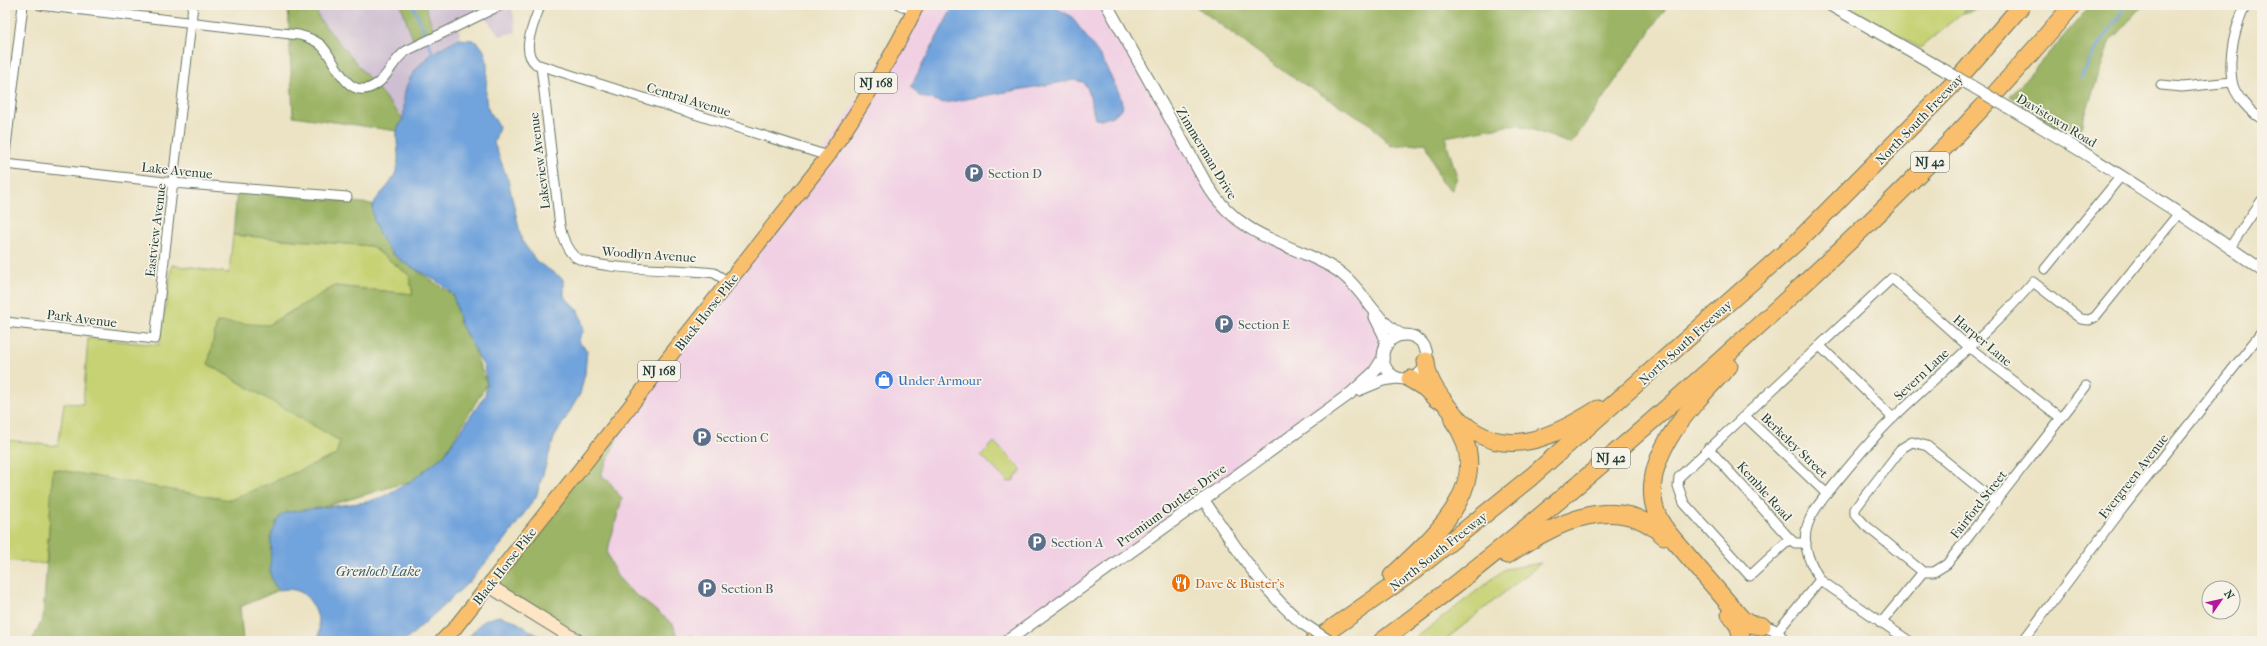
<svg xmlns="http://www.w3.org/2000/svg" width="2267" height="646" font-family="'IM FELL French Canon',serif">
	<style>
		.built { fill: #f1d0e4 }
		.industrial { fill: #cebed1 }
		.green { fill: #c6d273; stroke: #728854 }
		.forest { fill: #9cb465; stroke: #5e784c }
		.water { fill: #71a3dc; stroke: #487088 }
		.lines { fill: none; stroke-linecap: round; stroke-linejoin: round }
		.stream { stroke: #71a3dc; stroke-width: 2.5 }
		.minor-casing { stroke: #677766; stroke-width: 11 }
		.tertiary-casing { stroke: #677766; stroke-width: 13 }
		.secondary-casing { stroke: #677766; stroke-width: 15 }
		.primary-casing { stroke: #677766; stroke-width: 16 }
		.motorway-casing { stroke: #677766; stroke-width: 19 }
		.minor { stroke: #fff; stroke-width: 9 }
		.tertiary { stroke: #fff; stroke-width: 11 }
		.secondary { stroke: #fde5c5; stroke-width: 13 }
		.primary { stroke: #f9bf6d; stroke-width: 14 }
		.motorway { stroke: #f9bf6d; stroke-width: 17 }
		.tertiary-bridge-casing { stroke: #677766; stroke-width: 13; stroke-linecap: butt }
		.tertiary-bridge { stroke: #fff; stroke-width: 11 }
		.labels { text-anchor: middle; stroke-width: 3.5; stroke-linejoin: round; paint-order: stroke }
		.shield { fill: #f7f3e8; stroke: #60746a; stroke-width: 1 }
		.shield-label { font-size: 12px; font-weight: bold; fill: #1f3d34 }
		.street-label { font-size: 13px; fill: #1f3d34; stroke: #f7f3e8 }
		.service-label { font-size: 13px; fill: #4e5e75; stroke: #f7f3e8; text-anchor: start }
		.shop-label { font-size: 13px; fill: #366cbe; stroke: #f7f3e8; text-anchor: start }
		.food-label { font-size: 13px; fill: #c56008; stroke: #f7f3e8; text-anchor: start }
		.water-label { font-size: 14px; font-style: italic; fill: #385c66; stroke: #f7f3e8 }
	</style>
	<rect width="100%" height="100%" fill="#f7f3e8"/>
	<filter id="ink" filterUnits="userSpaceOnUse"><feTurbulence type="fractalNoise" baseFrequency=".025" numOctaves="2"/><feDisplacementMap in="SourceGraphic" scale="8" xChannelSelector="R" yChannelSelector="G"/><feConvolveMatrix kernelMatrix="1 2 1 2 8 2 1 2 1" color-interpolation-filters="sRGB"/></filter>
	<filter id="wash" filterUnits="userSpaceOnUse"><feTurbulence type="fractalNoise" baseFrequency=".012" numOctaves="4" result="noise"/><feDisplacementMap in="SourceGraphic" scale="16" xChannelSelector="R" yChannelSelector="G"/><feGaussianBlur stdDeviation="0.9" result="paint"/><feColorMatrix in="noise" values="0 0 0 0 0 0 0 0 0 0 0 0 0 0 0 0 0 1.4 0 .05"/><feComposite in="paint" operator="in"/></filter>
	<g filter="url(#wash)">
		<rect width="100%" height="100%" fill="#ece3c4"/>
		<polygon class="built" points="917,5 1107,5 1225,210 1321,261 1365,299 1386,346 1383,358 1377,368 1007,641 578,641 488,585 786,210"/>
		<polygon class="industrial" points="314,5 401,5 412,40 434,31 425,5 512,5 516,32 500,36 482,14 459,26 460,39 410,80 403,119 320,20"/>
		<g class="green">
			<polygon points="1846,5 1968,5 1962,13 1920,48"/>
			<polygon points="233,235 371,246 409,275 413,294 335,286 268,325 208,364 340,441 336,455 230,501 54,469 46,564 5,560 5,462 8,440 58,446 64,403 83,404 88,338 159,345 172,265 229,273"/>
			<polygon points="994,442 1021,469 1020,474 1017,474 1013,481 1008,482 981,455"/>
			<polygon points="1541,563 1444,641 1412,641 1505,569"/>
		</g>
		<g class="forest">
			<polygon points="288,5 314,5 320,20 403,119 397,131 293,116"/>
			<polygon points="401,5 425,5 434,31 413,40"/>
			<polygon points="1194,5 1668,5 1571,144 1517,124 1445,137 1457,177 1452,190 1441,182 1426,143 1391,146 1369,123 1287,74"/>
			<polygon points="1968,5 1997,5 1962,13"/>
			<polygon points="2091,5 2144,5 2110,41 2077,139 2010,97"/>
			<polygon points="237,191 372,204 391,253 453,295 487,384 444,455 411,481 276,521 279,590 240,607 243,641 32,641 43,618 53,469 230,500 336,455 340,441 208,364 217,322 268,325 335,286 413,294 409,275 371,246 233,235"/>
			<polygon points="632,404 601,475 609,481 622,499 607,553 617,576 631,591 673,624 676,634 683,639 691,635 702,641 578,641 488,585"/>
		</g>
		<g class="water">
			<path d="M954 5H1050L1071 16 1101 57 1119 93 1123 107C1114 117 1107 120 1095 119L1088 89 1083 82 1074 80 944 103 919 96 911 86Z"/>
			<path d="M458 39 473 40C497 52 482 85 487 106 489 114 496 119 499 127L494 143 508 180 522 241 537 262 562 278 564 281V296L577 309 581 318 584 330 578 341 587 350 585 374 580 394 554 438 536 497 505 540 470 581 405 641H317C324 626 314 597 298 591 293 589 285 589 279 590L273 583 270 573 271 535 280 516 287 512 367 502 384 496 411 481 444 455 485 395 487 384 484 367 460 323 453 295C431 270 395 269 379 234 360 193 388 200 397 168 400 156 396 144 397 132 397 126 402 123 403 118 405 109 403 100 405 91 412 65 435 50 458 39Z"/>
			<polygon points="499,616 513,620 547,641 465,641 484,620"/>
		</g>
		<g class="lines">
			<g class="stream">
				<polyline points="413,5 434,56"/>
				<polyline points="2081,78 2092,56 2126,5"/>
			</g>
		</g>
	</g>
	<g filter="url(#ink)">
		<g class="lines">
			<defs>
				<g id="minor">
					<path d="M40 5 299 35C307 37 314 39 321 45 336 59 347 106 378 83 389 75 393 60 406 51L501 5"/>
					<path d="M540 5C535 23 519 50 536 64L828 156"/>
					<polyline points="900,5 915,11"/>
					<path d="M2246 5C2235 26 2228 56 2232 81 2234 95 2250 112 2262 119"/>
					<path d="M541 66 560 226C562 236 565 248 574 256 595 272 684 268 714 273L729 282"/>
					<polyline points="2161,85 2182,87 2232,82"/>
					<polyline points="5,154 23,5"/>
					<polyline points="5,164 174,183 347,197"/>
					<polyline points="2230,247 2262,200"/>
					<polyline points="2045,269 2121,176"/>
					<polyline points="5,322 155,339 193,5"/>
					<polyline points="1820,346 1893,418"/>
					<polyline points="1745,416 1827,494"/>
					<polyline points="1708,448 1790,539 1795,543 1806,543"/>
					<polyline points="1790,539 1750,576 1684,503 1678,486 1679,477 1892,278 1970,348 2061,418"/>
					<polyline points="1923,572 1865,525 1855,514 1855,509 1861,501 1902,448 1912,442 1927,446 1996,502"/>
					<polyline points="1881,623 1923,572 1934,572 1947,564 2086,386"/>
					<polyline points="1777,632 1820,580"/>
					<polyline points="2026,637 2123,508 2262,332"/>
					<path d="M1909 641 1820 580C1811 564 1803 550 1806 531 1809 513 1827 494 1838 480 1856 458 1874 436 1894 417 1941 372 1991 331 2033 282L2081 319 2089 320 2095 317 2179 213"/>
				</g>
				<g id="tertiary">
					<path d="M1107 5 1207 185C1232 225 1263 237 1305 254 1318 260 1331 265 1342 274 1365 292 1376 322 1402 335"/>
					<polyline points="1830,5 1946,71"/>
					<path d="M2009 108C2095 158 2180 212 2262 270"/>
					<polyline points="1375,317 1384,335 1386,346"/>
					<circle cx="1405" cy="357" r="22"/>
					<polyline points="1359,390 1383,380 1397,378"/>
					<path d="M1203 499C1233 543 1261 589 1302 623"/>
					<path d="M1756 627C1768 625 1778 630 1783 641"/>
					<polyline points="1007,641 1351,393 1374,372 1383,358"/>
				</g>
				<polyline id="secondary" points="488,585 578,641"/>
				<path id="primary" d="M442 641 454 629 828 156C861 107 892 58 917 5"/>
				<g id="motorway">
					<path d="M1426 361C1427 380 1437 392 1448 407 1493 465 1546 442 1598 409"/>
					<path d="M1729 366C1694 403 1632 463 1659 519 1666 533 1678 544 1687 555 1705 576 1723 597 1741 618L1749 624 1762 626"/>
					<polyline points="1410,379 1425,388 1436,399"/>
					<path d="M1507 555C1554 525 1615 489 1664 536"/>
					<path d="M1392 576C1434 536 1499 482 1453 420"/>
					<polyline points="1730,614 1739,627 1742,641"/>
					<polyline points="1314,641 1414,571 1531,477 1799,240 1957,80 2022,5"/>
					<path d="M1382 641C1509 546 1628 444 1745 338 1825 265 1905 191 1979 111 2011 77 2042 40 2073 5"/>
				</g>
			</defs>
			<use href="#minor" class="minor-casing"/>
			<use href="#tertiary" class="tertiary-casing"/>
			<use href="#secondary" class="secondary-casing"/>
			<use href="#primary" class="primary-casing"/>
			<use href="#motorway" class="motorway-casing"/>
			<use href="#minor" class="minor"/>
			<use href="#tertiary" class="tertiary"/>
			<use href="#secondary" class="secondary"/>
			<use href="#primary" class="primary"/>
			<use href="#motorway" class="motorway"/>
			<defs>
				<g id="tertiary-bridge">
					<polyline points="1946,71 2009,108"/>
					<polyline points="1302,623 1329,641"/>
				</g>
			</defs>
			<use href="#tertiary-bridge" class="tertiary-bridge-casing"/>
			<use href="#tertiary-bridge" class="tertiary-bridge"/>
		</g>
	</g>
	<defs>
		<symbol id="parking-disc" viewBox="-11 -11 22 22"><circle r="9.5" fill="#5c6f8a" stroke="#f7f3e8"/><path d="M-3.5-5.5H1a3.5 3.5 0 0 1 0 7H-1V5.5H-3.5ZM-1-3.4V-.6H.8a1.4 1.4 0 0 0 0-2.8Z" fill="#fff"/></symbol>
		<symbol id="shop-disc" viewBox="-11 -11 22 22"><circle r="9.5" fill="#3f7fe0" stroke="#f7f3e8"/><path d="M-5-2.5h2.3a2.7 3.5 0 0 1 5.4 0H5L5.5 6h-11ZM-1.5-2.5h3a1.5 2.3 0 0 0-3 0Z" fill="#fff"/></symbol>
		<symbol id="restaurant-disc" viewBox="-11 -11 22 22"><circle r="9.5" fill="#e8710a" stroke="#f7f3e8"/><path d="M-5-6h1v4h1v-4h1v4h1v-4h1v5L-1.5 .5V6h-2V.5L-5-1ZM5-6V6H3V1.5H1.5Q1.5-4 5-6Z" fill="#fff"/></symbol>
	</defs>
	<g fill-rule="evenodd">
		<use href="#parking-disc" x="963" y="162" width="22" height="22"/>
		<use href="#parking-disc" x="1213" y="313" width="22" height="22"/>
		<use href="#shop-disc" x="873" y="369" width="22" height="22"/>
		<use href="#parking-disc" x="691" y="426" width="22" height="22"/>
		<use href="#parking-disc" x="1026" y="531" width="22" height="22"/>
		<use href="#restaurant-disc" x="1170" y="572" width="22" height="22"/>
		<use href="#parking-disc" x="696" y="577" width="22" height="22"/>
	</g>
	<g class="labels">
		<g class="shield">
			<rect x="855" y="73" width="42" height="20" rx="3"/>
			<rect x="1911" y="152" width="38" height="20" rx="3"/>
			<rect x="638" y="361" width="42" height="20" rx="3"/>
			<rect x="1592" y="448" width="38" height="20" rx="3"/>
		</g>
		<g class="shield-label">
			<text x="876" y="87">NJ 168</text>
			<text x="1930" y="166">NJ 42</text>
			<text x="659" y="375">NJ 168</text>
			<text x="1611" y="462">NJ 42</text>
		</g>
		<g class="street-label">
			<text transform="translate(689 99) rotate(17)" y="5">Central Avenue</text>
			<text transform="translate(1919 119) rotate(-46)" y="5">North-South Freeway</text>
			<text transform="translate(2057 120) rotate(31)" y="5">Davistown Road</text>
			<text transform="translate(1207 153) rotate(59)" y="5">Zimmerman Drive</text>
			<text transform="translate(539 161) rotate(-97)" y="5">Lakeview Avenue</text>
			<text transform="translate(177 170) rotate(6)" y="5">Lake Avenue</text>
			<text transform="translate(155 230) rotate(-83)" y="5">Eastview Avenue</text>
			<text transform="translate(649 254) rotate(4)" y="5">Woodlyn Avenue</text>
			<text transform="translate(706 312) rotate(-52)" y="5">Black Horse Pike</text>
			<text transform="translate(82 318) rotate(7)" y="5">Park Avenue</text>
			<text transform="translate(1983 340) rotate(40)" y="5">Harper Lane</text>
			<text transform="translate(1685 342) rotate(-42)" y="5">North-South Freeway</text>
			<text transform="translate(1921 374) rotate(-43)" y="5">Severn Lane</text>
			<text transform="translate(1795 445) rotate(44)" y="5">Berkeley Street</text>
			<text transform="translate(2133 476) rotate(-52)" y="5">Evergreen Avenue</text>
			<text transform="translate(1765 491) rotate(48)" y="5">Kemble Road</text>
			<text transform="translate(1978 504) rotate(-52)" y="5">Fairford Street</text>
			<text transform="translate(1171 505) rotate(-36)" y="5">Premium Outlets Drive</text>
			<text transform="translate(1438 551) rotate(-38)" y="5">North-South Freeway</text>
			<text transform="translate(504 566) rotate(-52)" y="5">Black Horse Pike</text>
		</g>
		<g class="service-label">
			<text x="988" y="178">Section D</text>
			<text x="1238" y="329">Section E</text>
			<text x="716" y="442">Section C</text>
			<text x="1051" y="547">Section A</text>
			<text x="721" y="593">Section B</text>
		</g>
		<g class="shop-label">
			<text x="898" y="385">Under Armour</text>
		</g>
		<g class="food-label">
			<text x="1195" y="588">Dave &amp; Buster's</text>
		</g>
		<g class="water-label">
			<text x="378" y="576">Grenloch Lake</text>
		</g>
	</g>
	<rect width="2267" height="646" fill="none" stroke="#f7f3e8" stroke-width="20"/>
	<g transform="translate(2221 600) rotate(56)"><circle r="19" fill="#f7f3e8" stroke="#a1aaa0"/>
	<path d="M0-3L7 15L0 10L-7 15Z" fill="#b5179e"/>
	<text y="-6" font-size="11" font-weight="bold" text-anchor="middle" fill="#1f3d34">N</text>
	</g>
</svg>
